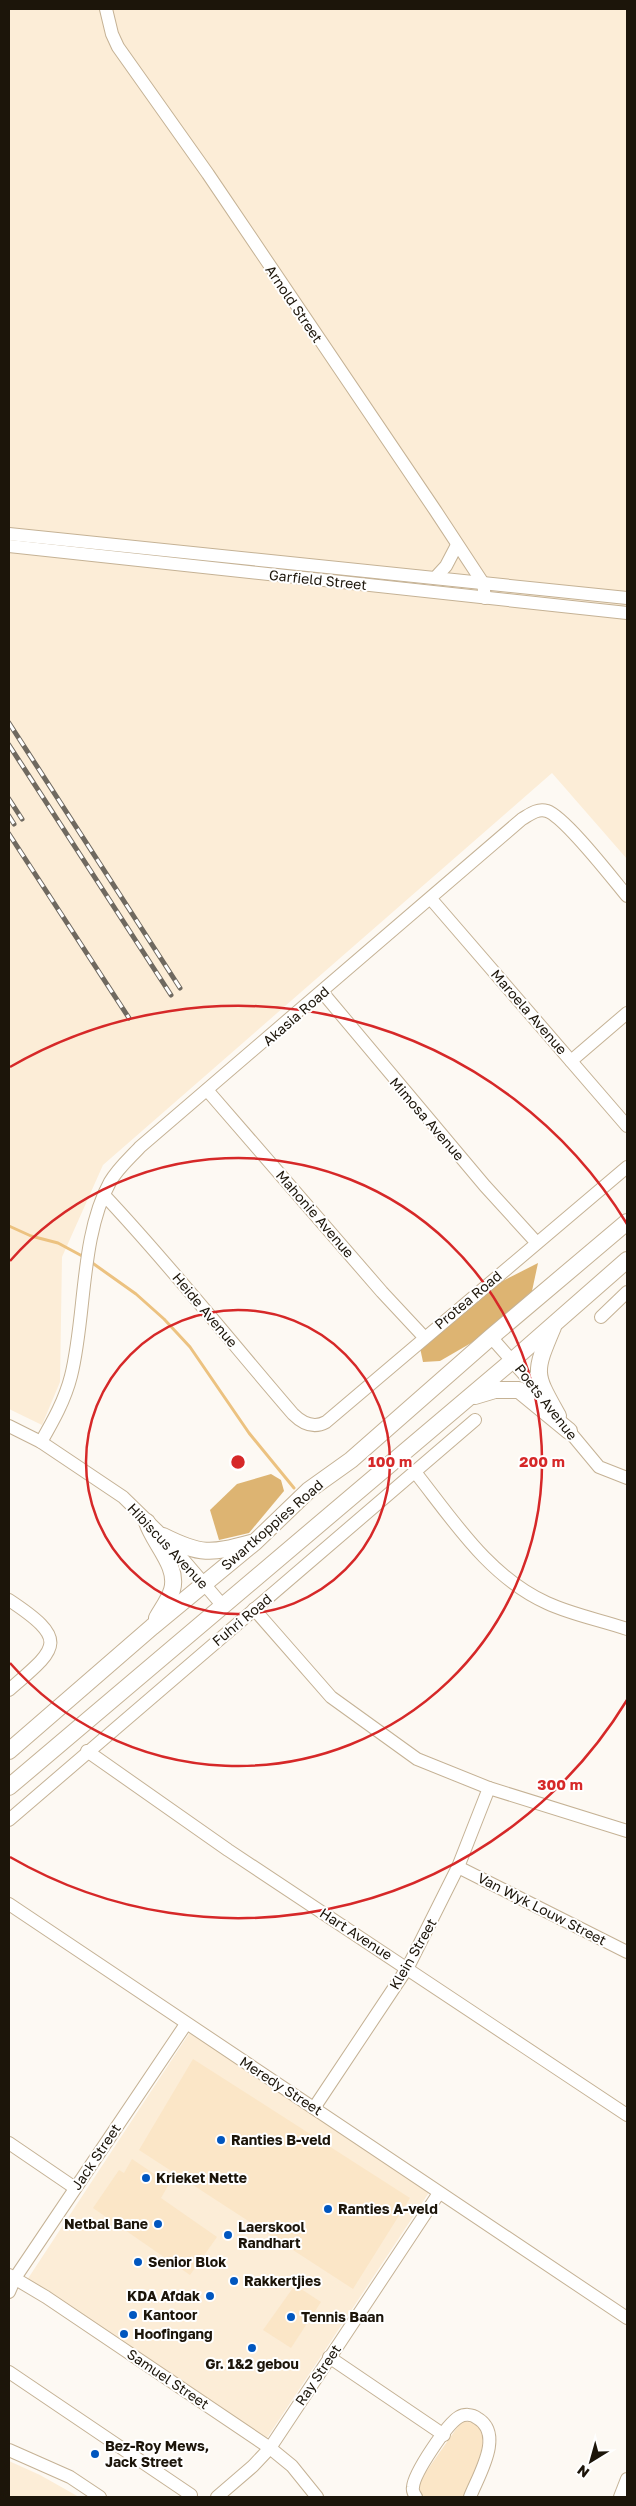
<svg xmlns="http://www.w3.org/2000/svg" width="636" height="2506" font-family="'Golos Text',sans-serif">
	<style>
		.built { fill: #fcedd7 }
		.green { fill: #fbe6c7 }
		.forest { fill: #ddb472 }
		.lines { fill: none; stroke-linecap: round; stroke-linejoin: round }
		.stream { stroke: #ecc280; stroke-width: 3 }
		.minor-casing { stroke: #c5b295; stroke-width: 14 }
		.major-casing { stroke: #c5b295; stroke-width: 18 }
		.minor { stroke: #fff; stroke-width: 12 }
		.major { stroke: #fff; stroke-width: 16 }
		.rail-casing { stroke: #6f6960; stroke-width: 5 }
		.rail { stroke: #fff; stroke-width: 3; stroke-dasharray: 9; stroke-linecap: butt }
		.ring { fill: none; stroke: #d62828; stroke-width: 2.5 }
		.poi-dot { fill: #0056bf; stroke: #fff; stroke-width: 2 }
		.labels { text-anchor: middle; stroke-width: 4; stroke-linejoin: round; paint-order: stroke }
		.street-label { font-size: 14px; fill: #1c150a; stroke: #fff }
		.poi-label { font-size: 14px; font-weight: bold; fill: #1c150a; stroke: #fff; text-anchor: start }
		.centre { fill: #d62828; stroke: #fff; stroke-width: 2.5 }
		.ring-label { font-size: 15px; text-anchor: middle; font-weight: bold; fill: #d62828; stroke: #fff; stroke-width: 4; stroke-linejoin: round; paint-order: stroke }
	</style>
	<rect width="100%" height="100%" fill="#fdf9f3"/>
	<g class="built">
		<polygon points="9,9 627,9 627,859 552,773 103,1165 62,1257 60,1382 42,1425 9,1409"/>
		<polygon points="190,2032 430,2191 267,2438 27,2280"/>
		<polygon points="9,2461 40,2475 79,2497 9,2497"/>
	</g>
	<g class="green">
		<polygon points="193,2059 410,2198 353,2289 139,2150"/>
		<polygon points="132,2159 169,2184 161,2198 217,2237 190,2275 93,2208 119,2170 124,2173"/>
		<polygon points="295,2285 321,2302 291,2348 263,2330"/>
		<path d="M461 2422C504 2418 471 2479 464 2497H421L418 2487 423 2476Z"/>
	</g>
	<g class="forest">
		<polygon points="538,1263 532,1291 478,1339 440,1361 423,1362 419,1343 487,1289"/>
		<polygon points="271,1474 281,1480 284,1491 249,1533 219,1540 210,1510 237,1484"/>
	</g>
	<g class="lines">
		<g class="stream">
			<polyline points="9,1226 31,1236 58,1243 84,1257"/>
			<polyline points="91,1262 136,1294 164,1319 190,1347 249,1433 294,1488"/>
		</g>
		<defs>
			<g id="minor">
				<polyline points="106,9 112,34 118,47 208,174 435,510 483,583 485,598"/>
				<polyline points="9,534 627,598"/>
				<polyline points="9,546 627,613"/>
				<polyline points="435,578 446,566 457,545"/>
				<polyline points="431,899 627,1126"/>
				<polyline points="323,993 485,1186 536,1242"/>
				<polyline points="571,1061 627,1013"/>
				<polyline points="207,1090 382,1292 424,1337"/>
				<path d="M104 1195C170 1265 230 1341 293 1414 302 1423 313 1429 326 1422L627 1167"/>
				<polyline points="601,1317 627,1292"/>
				<polyline points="491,1337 544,1397"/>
				<polyline points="564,1425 599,1467 627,1478"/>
				<polyline points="9,1426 41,1442 123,1497 163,1536 223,1606"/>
				<path d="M41 1442C53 1421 65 1400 71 1376 86 1317 80 1236 110 1182 118 1168 130 1158 140 1147L522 819C529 815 537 808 547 811 565 817 612 878 627 896"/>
				<path d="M415 1472C453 1520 489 1577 547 1603 573 1615 601 1620 627 1629"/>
				<path d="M9 1600C71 1641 57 1648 9 1690"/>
				<polyline points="254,1609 331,1697 417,1759 489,1788 627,1831"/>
				<polyline points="87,1751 228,1850 627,2115"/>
				<polyline points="9,1820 475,1420"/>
				<polyline points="458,1867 627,1952"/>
				<polyline points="9,1904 627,2318"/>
				<polyline points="314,2108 408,1967 458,1867 489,1788"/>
				<polyline points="9,2143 75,2188"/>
				<polyline points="9,2275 46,2297 270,2448 292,2466 317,2497"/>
				<polyline points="9,2292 15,2278 186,2024"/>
				<polyline points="329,2357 444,2435"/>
				<polyline points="9,2372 191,2495"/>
				<polyline points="9,2450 70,2477 100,2497"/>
				<polyline points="217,2497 253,2466 270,2448 439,2193"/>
				<path d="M416 2497C414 2494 412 2491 413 2487 414 2473 447 2424 459 2417 464 2414 472 2414 477 2418 505 2434 478 2476 470 2497"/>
				<polyline points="620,2497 627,2479"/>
			</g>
			<g id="major">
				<path d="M553 1327C533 1374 534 1373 558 1416"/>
				<polyline points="475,1396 495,1390 519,1390 569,1431"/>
				<path d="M147 1522C154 1544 179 1566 172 1590 169 1600 162 1609 157 1618"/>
				<path d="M163 1536C201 1555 210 1554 251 1543"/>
				<polyline points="9,1751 152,1627 255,1542 309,1490 351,1460 491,1337 627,1222"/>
				<polyline points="9,1787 513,1360 627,1260"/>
			</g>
		</defs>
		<use href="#minor" class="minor-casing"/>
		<use href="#major" class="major-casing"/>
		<use href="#minor" class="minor"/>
		<use href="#major" class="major"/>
		<defs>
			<g id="rail">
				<polyline points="9,723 180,988"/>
				<polyline points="9,745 171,995"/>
				<polyline points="9,799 22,819"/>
				<polyline points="9,816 14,824"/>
				<polyline points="9,834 129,1018"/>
			</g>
		</defs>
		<use href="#rail" class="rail-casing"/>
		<use href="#rail" class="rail"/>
	</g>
	<g class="ring">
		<circle cx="238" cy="1462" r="152"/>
		<path d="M10 1261A304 304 0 1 1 10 1663"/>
		<path d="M627 1700A456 456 0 0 1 10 1857M10 1067A456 456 0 0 1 627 1224"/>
	</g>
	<g class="poi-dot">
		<circle cx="221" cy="2140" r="5"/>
		<circle cx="146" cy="2178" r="5"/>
		<circle cx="328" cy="2209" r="5"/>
		<circle cx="158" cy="2224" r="5"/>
		<circle cx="228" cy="2235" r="5"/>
		<circle cx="138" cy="2262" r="5"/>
		<circle cx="234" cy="2281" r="5"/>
		<circle cx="210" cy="2296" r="5"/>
		<circle cx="133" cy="2315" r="5"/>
		<circle cx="291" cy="2317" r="5"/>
		<circle cx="124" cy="2334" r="5"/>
		<circle cx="252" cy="2348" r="5"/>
		<circle cx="95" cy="2454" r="5"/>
	</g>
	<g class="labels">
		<g class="street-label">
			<text transform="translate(294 304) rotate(56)" y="5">Arnold Street</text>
			<text transform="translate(318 580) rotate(6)" y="5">Garfield Street</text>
			<text transform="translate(529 1012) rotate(49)" y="5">Maroela Avenue</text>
			<text transform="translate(296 1016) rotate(-41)" y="5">Akasia Road</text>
			<text transform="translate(427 1119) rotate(49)" y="5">Mimosa Avenue</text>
			<text transform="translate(315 1214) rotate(49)" y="5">Mahonie Avenue</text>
			<text transform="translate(468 1300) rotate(-40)" y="5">Protea Road</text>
			<text transform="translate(205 1310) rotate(50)" y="5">Heide Avenue</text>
			<text transform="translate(546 1402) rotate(52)" y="5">Poets Avenue</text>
			<text transform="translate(272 1525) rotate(-41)" y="5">Swartkoppies Road</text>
			<text transform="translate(168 1546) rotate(47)" y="5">Hibiscus Avenue</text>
			<text transform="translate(242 1620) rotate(-40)" y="5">Fuhri Road</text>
			<text transform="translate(542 1909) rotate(27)" y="5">Van Wyk Louw Street</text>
			<text transform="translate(356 1934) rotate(33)" y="5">Hart Avenue</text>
			<text transform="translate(413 1954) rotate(-60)" y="5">Klein Street</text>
			<text transform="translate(281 2086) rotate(33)" y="5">Meredy Street</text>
			<text transform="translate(96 2157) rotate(-56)" y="5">Jack Street</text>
			<text transform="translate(318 2375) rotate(-56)" y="5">Ray Street</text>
			<text transform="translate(168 2379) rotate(34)" y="5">Samuel Street</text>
		</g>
		<g class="poi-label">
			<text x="231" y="2145">Ranties B-veld</text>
			<text x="156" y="2183">Krieket Nette</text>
			<text x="338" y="2214">Ranties A-veld</text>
			<text x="148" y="2229" text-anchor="end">Netbal Bane</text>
			<text x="238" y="2232">Laerskool<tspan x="238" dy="16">Randhart</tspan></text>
			<text x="148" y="2267">Senior Blok</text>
			<text x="244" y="2286">Rakkertjies</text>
			<text x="200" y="2301" text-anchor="end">KDA Afdak</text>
			<text x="143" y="2320">Kantoor</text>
			<text x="301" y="2322">Tennis Baan</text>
			<text x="134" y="2339">Hoofingang</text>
			<text x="252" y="2369" text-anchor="middle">Gr. 1&amp;2 gebou</text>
			<text x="105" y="2451">Bez-Roy Mews,<tspan x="105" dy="16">Jack Street</tspan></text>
		</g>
	</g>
	<circle cx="238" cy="1462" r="8" class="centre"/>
	<g class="ring-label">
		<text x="390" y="1467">100 m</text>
		<text x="542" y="1467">200 m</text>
		<text x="560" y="1790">300 m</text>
	</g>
	<rect width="636" height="2506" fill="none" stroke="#1c150a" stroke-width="20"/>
	<g transform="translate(591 2461) rotate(217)" stroke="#ffffff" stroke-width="4" paint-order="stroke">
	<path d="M0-4L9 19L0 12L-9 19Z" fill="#1c150a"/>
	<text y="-8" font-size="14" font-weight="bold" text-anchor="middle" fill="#1c150a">N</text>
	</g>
</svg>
